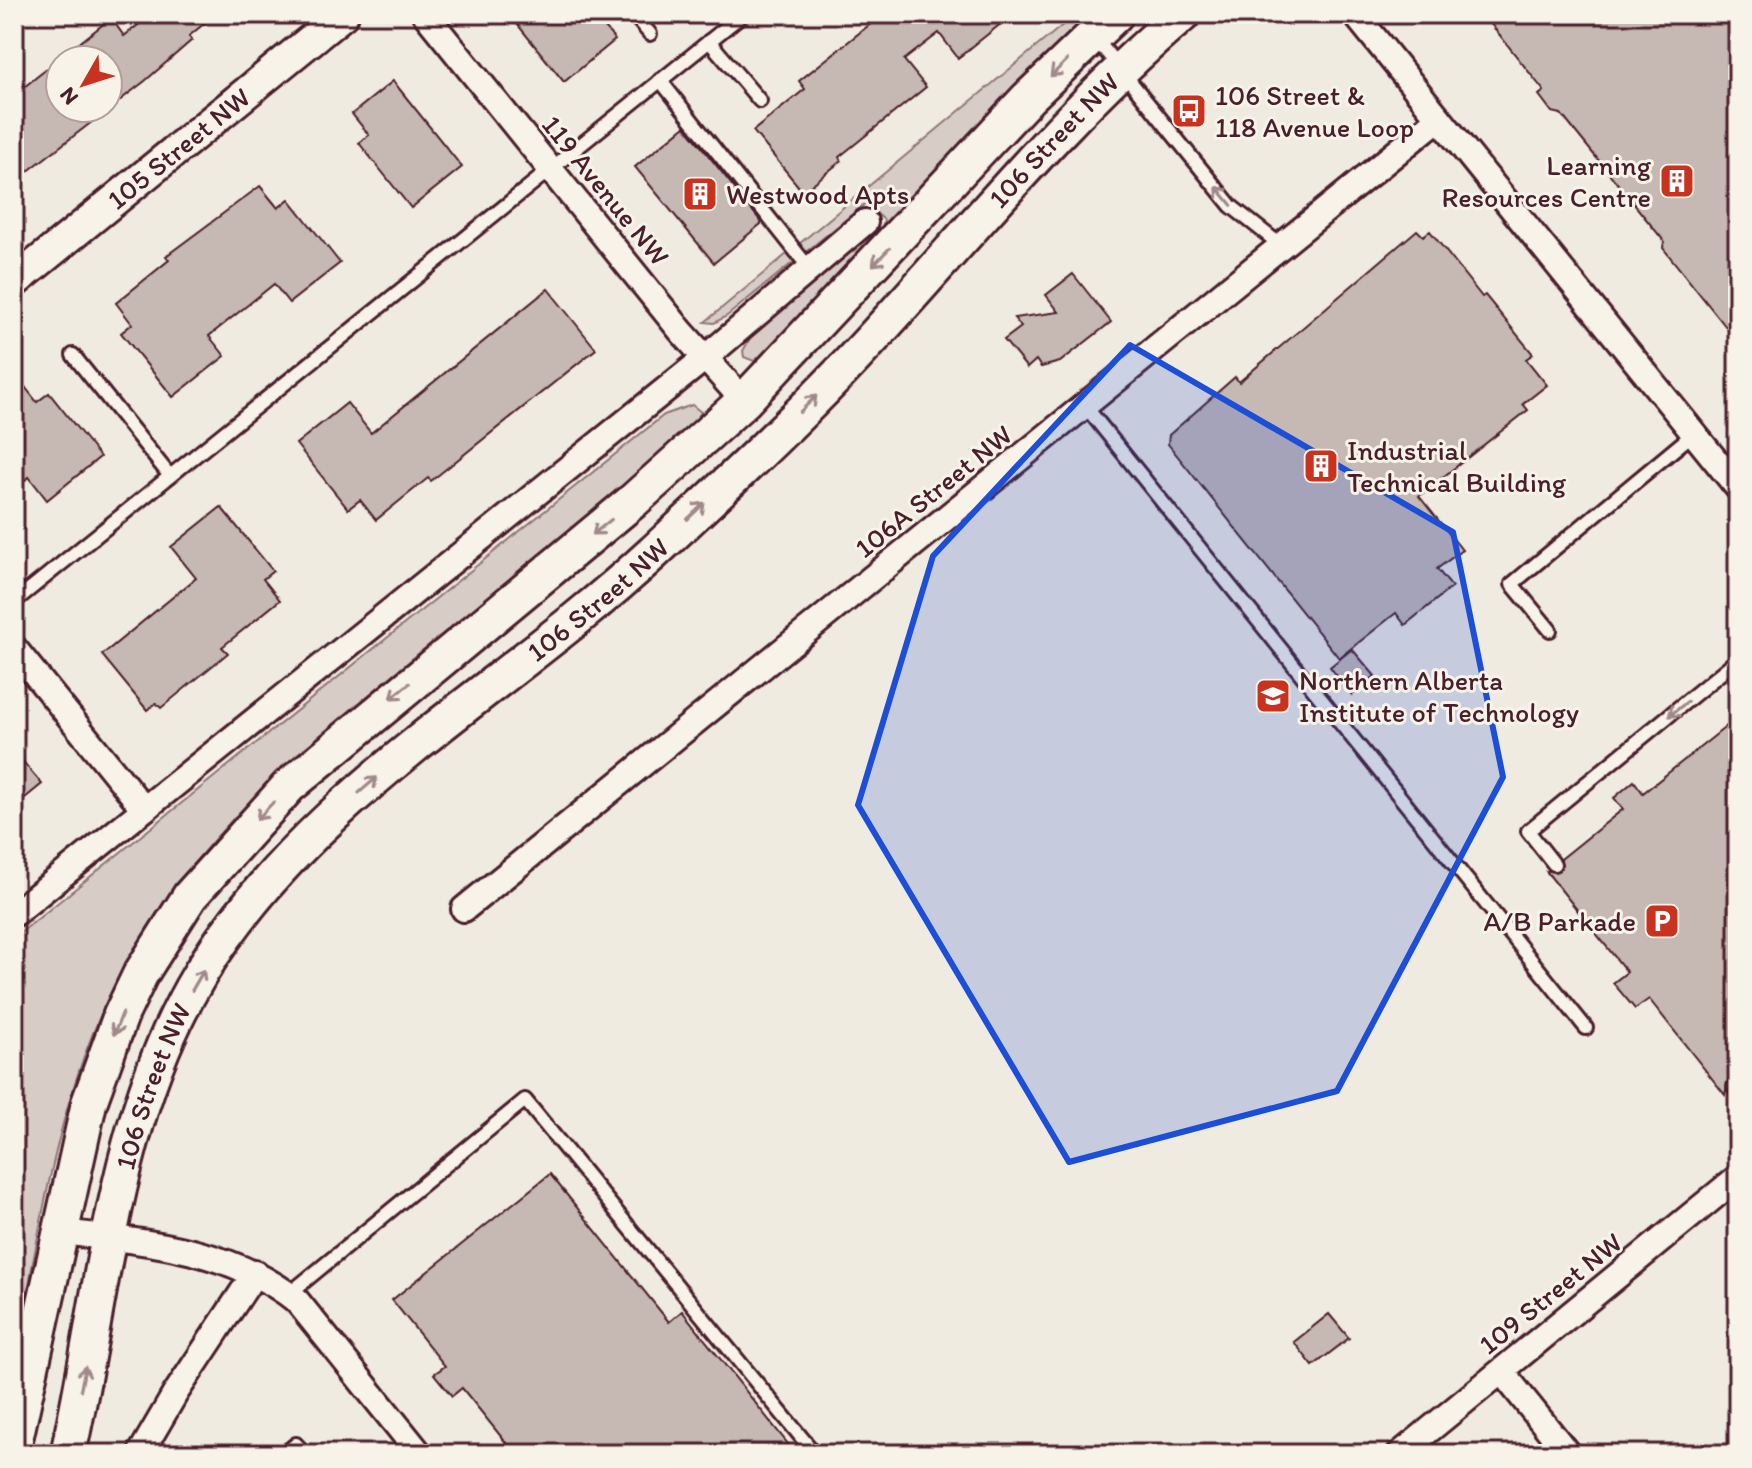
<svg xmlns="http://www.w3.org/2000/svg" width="1752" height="1468" font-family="Itim,sans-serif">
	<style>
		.green { fill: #d8cdc6; stroke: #917678; stroke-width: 2 }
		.building { fill: #c6b8b3; stroke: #4a1f2b; stroke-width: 2; fill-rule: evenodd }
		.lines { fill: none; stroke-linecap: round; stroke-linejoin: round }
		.service-casing { stroke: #4a1f2b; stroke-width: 18 }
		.minor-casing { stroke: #4a1f2b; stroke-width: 30 }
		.tertiary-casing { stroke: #4a1f2b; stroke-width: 36 }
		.secondary-casing { stroke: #4a1f2b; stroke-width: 40 }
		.service { stroke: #f7f3e8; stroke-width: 12 }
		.minor { stroke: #f7f3e8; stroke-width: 24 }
		.tertiary { stroke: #f7f3e8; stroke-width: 30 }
		.secondary { stroke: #f7f3e8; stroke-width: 34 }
		.oneway { stroke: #a0898a }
		.marked { fill: #1d4ed8; fill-opacity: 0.2; stroke: #1d4ed8; stroke-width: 6; stroke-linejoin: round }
		.labels { text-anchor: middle; stroke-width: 6; stroke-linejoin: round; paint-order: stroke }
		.poi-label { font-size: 28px; fill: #4a1f2b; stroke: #f7f3e8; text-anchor: start }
		.street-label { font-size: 28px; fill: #4a1f2b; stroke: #f7f3e8 }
	</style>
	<rect width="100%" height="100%" fill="#f0ebe0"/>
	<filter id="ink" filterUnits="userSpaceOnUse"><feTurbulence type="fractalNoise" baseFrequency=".0125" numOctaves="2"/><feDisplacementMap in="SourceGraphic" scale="16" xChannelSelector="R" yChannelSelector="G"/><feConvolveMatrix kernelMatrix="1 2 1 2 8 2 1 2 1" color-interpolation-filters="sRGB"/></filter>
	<g filter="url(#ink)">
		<g class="green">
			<polygon points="1076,14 1091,14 764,357 754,361 744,357 743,351 754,331 883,226 884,220 866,203 727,316 714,323 705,322"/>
			<path d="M692 405 701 412 689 432C594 514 495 590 399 670 280 769 177 854 109 997 54 1110 38 1242 14 1365V938L664 415Z"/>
		</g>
		<g class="building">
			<path d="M152 14H216L189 36 192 40 145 81 14 182V95L111 18 124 36ZM60 60H108V108H60Z"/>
			<polygon points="509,14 594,14 615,40 564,82"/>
			<polygon points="883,14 1013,14 958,58 939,33 904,60 926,87 839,157 841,161 803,192 753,131 805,89 799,81"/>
			<polygon points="1483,14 1738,14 1738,342 1663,248 1664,241 1561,114 1552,112 1539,95 1544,91"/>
			<polygon points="393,81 462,167 411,208 359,143 369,135 352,114"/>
			<polygon points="685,126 762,223 714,263 635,167"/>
			<polygon points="260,186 278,208 289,199 340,263 289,303 274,284 209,336 225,356 173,397 121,333 132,324 116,303 169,260 166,256"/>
			<polygon points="1417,230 1423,236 1430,231 1482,297 1485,295 1533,354 1526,359 1547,385 1523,404 1528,410 1419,496 1462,550 1437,569 1452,587 1405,625 1396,613 1339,658 1168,444 1169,435 1235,377 1239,382"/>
			<polygon points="1073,274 1111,322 1060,362 1041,367 1036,360 1027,368 1004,340 1021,327 1014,318 1059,312 1046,295"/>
			<polygon points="548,289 596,349 431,481 428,478 376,520 360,500 348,509 296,444 347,403 371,433"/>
			<polygon points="14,373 37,402 49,393 100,457 47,500 29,477 14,489"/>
			<polygon points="221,507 273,571 263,579 280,600 222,647 228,653 161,708 156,703 147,710 102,655 196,578 171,547"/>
			<polygon points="1352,649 1375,676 1352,695 1330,667"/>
			<polygon points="1738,717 1738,1079 1728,1081 1725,1095 1649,999 1635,1009 1613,983 1627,972 1546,871 1560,870 1561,859 1623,809 1614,798 1634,781 1643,793"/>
			<polygon points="14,751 42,784 14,807"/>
			<polygon points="550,1174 669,1322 682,1311 796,1454 515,1454 462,1388 452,1396 434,1374 445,1366 392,1300"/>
			<polygon points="1329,1314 1349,1338 1313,1366 1294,1342"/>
		</g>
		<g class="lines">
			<defs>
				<g id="service">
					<polyline points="633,14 650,34"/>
					<polyline points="1096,39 1231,206 1283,247"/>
					<polyline points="709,41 760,101"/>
					<polyline points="660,80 809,268"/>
					<polyline points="73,355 170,476"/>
					<polyline points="1086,407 1586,1028"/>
					<polyline points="1722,468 1738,455"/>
					<polyline points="14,602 743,14"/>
					<polyline points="1550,630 1512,584 1694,433"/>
					<polyline points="1554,864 1528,831 1738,659"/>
					<polyline points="1734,1087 1738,1092"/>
					<polyline points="289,1294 525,1100 815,1454"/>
					<polyline points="284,1454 296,1444 305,1454"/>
				</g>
				<g id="minor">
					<polyline points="425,14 681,331 744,401"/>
					<polyline points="1355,14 1738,488"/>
					<polyline points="14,648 144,809"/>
					<polyline points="464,909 1439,118"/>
					<polyline points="14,914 705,358 865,222"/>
					<path d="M60 1232C141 1241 231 1248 297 1301L420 1454"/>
					<polyline points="1502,1372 1568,1454"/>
					<polyline points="140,1454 175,1394 255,1273"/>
					<polyline points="1400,1454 1738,1177"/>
				</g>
				<g id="tertiary">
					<path id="s1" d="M14 282 343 14"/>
				</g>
				<g id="secondary">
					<polyline points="14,1444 89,1103 121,1015 140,975 190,896 289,786 633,501 744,401 1028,98 1116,14"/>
					<path id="s2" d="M68 1454C104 1294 113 1118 200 974 309 794 503 692 654 552 727 484 802 415 870 341 972 230 1067 112 1183 14"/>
				</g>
			</defs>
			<use href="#service" class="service-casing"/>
			<use href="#minor" class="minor-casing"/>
			<use href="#tertiary" class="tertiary-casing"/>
			<use href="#secondary" class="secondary-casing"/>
			<use href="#service" class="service"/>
			<use href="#minor" class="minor"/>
			<use href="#tertiary" class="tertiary"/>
			<use href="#secondary" class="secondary"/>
		</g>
		<defs><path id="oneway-shaft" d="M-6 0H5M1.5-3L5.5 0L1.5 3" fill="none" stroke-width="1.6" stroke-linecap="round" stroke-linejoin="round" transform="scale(2)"/></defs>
		<g class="oneway">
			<use href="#oneway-shaft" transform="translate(1059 68) rotate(135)"/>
			<use href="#oneway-shaft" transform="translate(1224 196) rotate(-130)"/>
			<use href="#oneway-shaft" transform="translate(881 257) rotate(134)"/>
			<use href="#oneway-shaft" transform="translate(808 404) rotate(-45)"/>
			<use href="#oneway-shaft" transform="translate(696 511) rotate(-44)"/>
			<use href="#oneway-shaft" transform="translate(602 527) rotate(141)"/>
			<use href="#oneway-shaft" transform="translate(400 691) rotate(141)"/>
			<use href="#oneway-shaft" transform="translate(1678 709) rotate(141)"/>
			<use href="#oneway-shaft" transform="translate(368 785) rotate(-41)"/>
			<use href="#oneway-shaft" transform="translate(265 811) rotate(133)"/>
			<use href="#oneway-shaft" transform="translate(198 980) rotate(-60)"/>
			<use href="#oneway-shaft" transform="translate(118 1024) rotate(112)"/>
			<use href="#oneway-shaft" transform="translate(83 1378) rotate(-79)"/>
		</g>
	</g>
	<path class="marked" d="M1130 345 1453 532 1503 777 1337 1091 1069 1162 858 805 933 556Z"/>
	<defs>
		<symbol id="bus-square" viewBox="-11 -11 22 22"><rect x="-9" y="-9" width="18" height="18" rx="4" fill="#c8321e" stroke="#f7f3e8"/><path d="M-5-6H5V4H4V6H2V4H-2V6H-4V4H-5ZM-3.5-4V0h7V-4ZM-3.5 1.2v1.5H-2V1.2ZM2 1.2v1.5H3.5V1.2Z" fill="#fff"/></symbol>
		<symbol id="building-square" viewBox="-11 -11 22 22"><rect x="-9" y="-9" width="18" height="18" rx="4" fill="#c8321e" stroke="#f7f3e8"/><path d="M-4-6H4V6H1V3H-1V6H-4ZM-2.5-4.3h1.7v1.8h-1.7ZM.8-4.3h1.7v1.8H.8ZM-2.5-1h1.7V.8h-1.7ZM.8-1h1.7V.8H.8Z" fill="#fff"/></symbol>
		<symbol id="university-square" viewBox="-11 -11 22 22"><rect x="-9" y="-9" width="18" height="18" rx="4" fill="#c8321e" stroke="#f7f3e8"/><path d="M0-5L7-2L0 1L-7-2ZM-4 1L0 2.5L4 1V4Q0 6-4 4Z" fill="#fff"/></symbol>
		<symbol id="parking-square" viewBox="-11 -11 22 22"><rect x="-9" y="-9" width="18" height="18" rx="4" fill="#c8321e" stroke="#f7f3e8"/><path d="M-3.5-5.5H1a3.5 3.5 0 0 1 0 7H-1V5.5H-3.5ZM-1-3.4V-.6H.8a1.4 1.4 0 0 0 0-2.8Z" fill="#fff"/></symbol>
	</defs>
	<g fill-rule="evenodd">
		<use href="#bus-square" x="1169" y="91" width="40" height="40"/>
		<use href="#building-square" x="1657" y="161" width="40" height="40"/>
		<use href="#building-square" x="680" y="174" width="40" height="40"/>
		<use href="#building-square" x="1301" y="446" width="40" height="40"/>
		<use href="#university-square" x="1253" y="676" width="40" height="40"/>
		<use href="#parking-square" x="1642" y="901" width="40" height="40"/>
	</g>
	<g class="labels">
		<g class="poi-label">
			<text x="1215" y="105">106 Street &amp;<tspan x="1215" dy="32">118 Avenue Loop</tspan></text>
			<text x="1651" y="175" text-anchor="end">Learning<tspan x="1651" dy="32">Resources Centre</tspan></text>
			<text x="726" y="204">Westwood Apts</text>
			<text x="1347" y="460">Industrial<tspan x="1347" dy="32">Technical Building</tspan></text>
			<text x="1299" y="690">Northern Alberta<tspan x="1299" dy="32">Institute of Technology</tspan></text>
			<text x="1636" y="931" text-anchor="end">A/B Parkade</text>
		</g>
		<g class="street-label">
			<text dy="10" stroke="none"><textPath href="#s2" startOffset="1698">106 Street NW</textPath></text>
			<text dy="10" stroke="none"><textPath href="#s1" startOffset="212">105 Street NW</textPath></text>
			<text transform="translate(606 190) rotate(51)" y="10">119 Avenue NW</text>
			<text transform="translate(933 491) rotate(-39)" y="10">106A Street NW</text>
			<text dy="10" stroke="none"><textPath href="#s2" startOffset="1050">106 Street NW</textPath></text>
			<text dy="10" stroke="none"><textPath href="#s2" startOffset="378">106 Street NW</textPath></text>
			<text transform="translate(1550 1293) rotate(-39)" y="10">109 Street NW</text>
		</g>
	</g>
	<rect width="1752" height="1468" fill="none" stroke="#f7f3e8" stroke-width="48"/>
	<rect x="24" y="24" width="1704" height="1420" fill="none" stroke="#4a1f2b" stroke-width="3" filter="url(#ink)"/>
	<g transform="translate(84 84) rotate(231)"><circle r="38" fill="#f7f3e8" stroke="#b29e9c" stroke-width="2"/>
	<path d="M0-6L14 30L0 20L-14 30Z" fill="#c8321e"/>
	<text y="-12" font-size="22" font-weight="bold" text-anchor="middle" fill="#4a1f2b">N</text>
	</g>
</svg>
